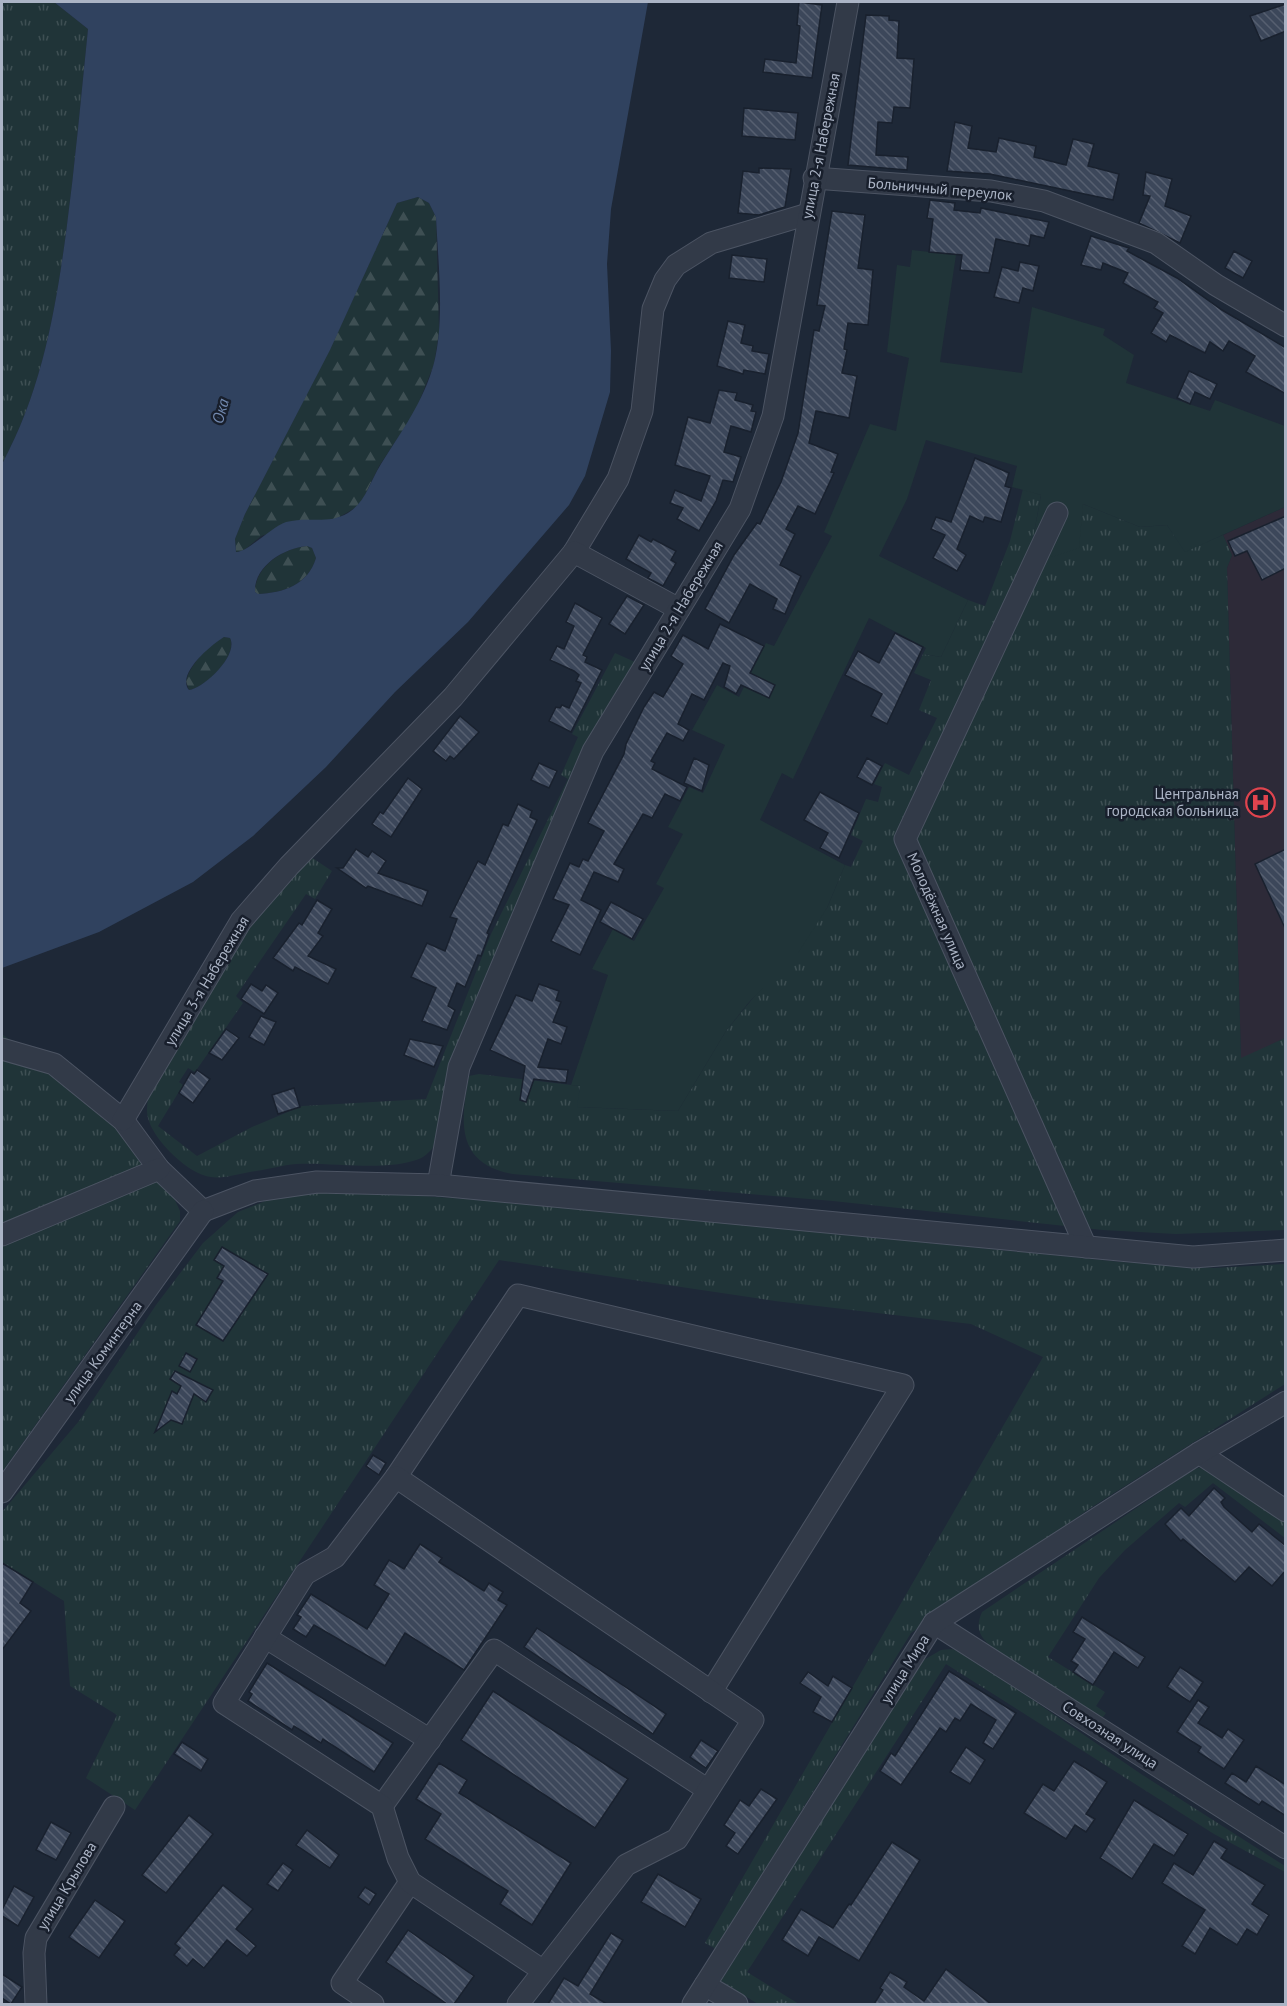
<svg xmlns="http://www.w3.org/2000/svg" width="1287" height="2006" font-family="'PT Sans',sans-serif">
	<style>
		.medical { fill: #2d2a38 }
		.grass { fill: url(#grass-tufts) }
		.forest { fill: url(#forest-firs) }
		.garden { fill: #203438 }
		.water { fill: #30425f; fill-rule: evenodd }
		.building { fill: url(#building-back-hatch); stroke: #19212e; stroke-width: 1.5 }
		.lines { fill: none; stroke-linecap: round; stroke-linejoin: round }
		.minor-casing { stroke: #4c5463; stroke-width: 23 }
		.minor { stroke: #323a48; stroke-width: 21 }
		.labels { text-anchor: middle; stroke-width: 5; stroke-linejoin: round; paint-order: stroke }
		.street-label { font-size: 15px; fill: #abb4c5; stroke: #181f2c }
		.poi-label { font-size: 15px; fill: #abb4c5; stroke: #181f2c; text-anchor: end }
		.water-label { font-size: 16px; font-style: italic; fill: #7289af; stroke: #181f2c }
	</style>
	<defs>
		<pattern id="grass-tufts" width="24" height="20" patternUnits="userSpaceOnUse" patternTransform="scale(1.5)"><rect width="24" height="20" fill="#203438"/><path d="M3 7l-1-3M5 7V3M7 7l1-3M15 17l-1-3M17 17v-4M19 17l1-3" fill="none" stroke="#3e4f53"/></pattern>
		<pattern id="forest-firs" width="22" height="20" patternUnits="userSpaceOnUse" patternTransform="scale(1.5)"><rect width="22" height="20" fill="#203438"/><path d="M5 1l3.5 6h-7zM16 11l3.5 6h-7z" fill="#3e4f53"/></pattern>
		<pattern id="building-back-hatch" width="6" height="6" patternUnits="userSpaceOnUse" patternTransform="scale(1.5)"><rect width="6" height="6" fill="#3c475a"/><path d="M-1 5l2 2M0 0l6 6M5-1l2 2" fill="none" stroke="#565f70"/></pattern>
	</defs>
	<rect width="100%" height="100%" fill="#1e2837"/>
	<polygon class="medical" points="1285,507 1285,1038 1241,1059 1227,568 1232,555 1223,535"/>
	<g class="grass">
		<path d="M2 2H54L88 29C81 97 75 165 66 233 55 314 41 392 2 464Z"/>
		<path d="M1023 489 1041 495 1030 555 1083 504 1140 527 1167 525 1185 551 1223 535 1232 555 1227 568 1241 1058 1285 1038V1230L1176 1234 1103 1230 833 1201 513 1174C456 1164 460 1122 469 1076L479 1074 580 1086 578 1107 678 1111 726 1031 827 908 845 865 851 867 863 841 851 835 866 799 878 802 882 787 874 784 885 763 909 775 937 718 919 710 931 680 914 673 923 654 941 657 968 600 985 606 1010 541Z"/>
		<path d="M615 653 635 662 441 1136C435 1145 429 1155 419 1159 385 1172 333 1162 296 1164 283 1165 269 1169 256 1171 241 1173 225 1179 211 1177 189 1175 155 1141 149 1121 146 1113 147 1106 148 1098L245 930 311 857 332 871 315 899 306 894 236 996 243 1003 195 1072 188 1068 179 1082 183 1085 158 1126 197 1156 252 1127 302 1106 426 1099 491 934 568 779 561 775 578 737 572 734Z"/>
		<polygon points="2,1034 92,1102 126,1139 174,1198 180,1211 180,1221 2,1472"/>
		<polygon points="323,1192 378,1193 525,1203 1121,1262 1215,1268 1285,1264 1285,1384 1092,1507 911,1633 716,1949 705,1943 1043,1357 971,1324 775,1301 499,1260 135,1810 86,1778 117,1715 70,1686 64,1601 2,1562 2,1512 79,1421 156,1305 203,1243 238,1212 278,1196"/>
		<path d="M1209 1464 1285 1511V1538L1213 1483 1185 1507 1179 1503 1125 1550 1099 1578 1048 1657 1105 1692 1096 1706 1106 1713 1100 1721 988 1644C978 1633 976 1626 982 1612L1193 1470Z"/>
		<polygon points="952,1649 964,1653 1141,1774 1285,1866 1285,1872 1214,1834 946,1664 747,1972 799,2004 758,2004 721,1981 922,1661 941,1650"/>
	</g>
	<g class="forest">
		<polygon points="418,197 429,203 436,217 439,332 434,364 415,412 379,466 360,505 334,520 310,520 261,536 243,551 236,552 235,539 245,514 330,349 397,203"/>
		<path d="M307 546 312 548 316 558C308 585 283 593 257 594L255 592C255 566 284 548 307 546Z"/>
		<path d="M224 637 230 638C238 656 205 688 189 690L186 681C191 663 208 646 224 637Z"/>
	</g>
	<polygon class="garden" points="912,250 956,255 940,362 1022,373 1032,307 1105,329 1103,335 1134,355 1126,383 1210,411 1215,400 1285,426 1285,507 1185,552 1167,525 1140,527 1083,504 1079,548 1052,557 1030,555 1041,495 1012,487 1017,466 926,440 907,499 879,556 968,600 941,657 923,654 926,648 869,618 793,779 782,773 760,820 845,865 827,908 798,953 750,1001 726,1031 678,1111 577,1107 580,1086 571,1085 608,975 592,969 613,929 634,941 664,888 656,884 683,834 668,827 689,787 703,793 725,745 692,730 717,685 739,697 766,643 774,646 832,536 824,532 870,424 896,431 909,358 887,352 897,265 910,267"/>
	<path class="water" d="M54 2H648L611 209 607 264 611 351 610 392 585 476 569 505 468 622 395 692 326 767 253 836 193 882 99 932 2 968V464C41 392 55 314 66 233 75 165 81 97 88 29ZM418 197 429 203 436 217C438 261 445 320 434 363 424 401 401 432 381 464 370 481 366 502 348 513 328 525 308 516 286 522 271 527 247 553 236 552L235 539 245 514 330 350 397 203ZM307 546 312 548 316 558C308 585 283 593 258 594L255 592C254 566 284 548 307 546ZM224 637 230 638C239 655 204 688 189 690 176 674 211 645 224 637Z"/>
	<g class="building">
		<polygon points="799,2 822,5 812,78 763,72 765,59 796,63 800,26 797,25"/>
		<polygon points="1286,4 1286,31 1261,41 1250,16"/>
		<polygon points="866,15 889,16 889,20 899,21 897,58 914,59 910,108 894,107 892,123 878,122 876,155 908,157 907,170 848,165"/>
		<polygon points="744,108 798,113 795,140 742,136"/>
		<polygon points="955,122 972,126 968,148 996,152 999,138 1036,146 1034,157 1066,165 1073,139 1094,144 1088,166 1119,174 1113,200 990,174 947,171"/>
		<polygon points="759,168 791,169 785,207 759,215 738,213 743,171 759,173"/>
		<polygon points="1146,172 1172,179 1165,206 1191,216 1180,243 1139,223 1150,196 1143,195"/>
		<polygon points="930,200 955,203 954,210 980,213 981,208 1049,222 1044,238 1031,235 1029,246 996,239 989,273 960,270 962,255 929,252 933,219 927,218"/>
		<polygon points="832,211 865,215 858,268 873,270 868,325 848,323 844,349 847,350 842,373 857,376 849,418 816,411 809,443 838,454 831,472 834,473 815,514 798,506 786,529 795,534 780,565 801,576 785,614 773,609 777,599 750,584 729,623 705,609 734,555 757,523 760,524 781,482 798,433 814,330 819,331 825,306 817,305"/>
		<polygon points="1091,236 1129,248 1127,251 1177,278 1222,310 1286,348 1286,394 1246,372 1255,356 1229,341 1223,351 1210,342 1205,353 1170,335 1166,342 1151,333 1163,313 1154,308 1158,302 1123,283 1128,273 1103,263 1101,270 1081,265"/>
		<polygon points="1234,251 1252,261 1243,278 1225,268"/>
		<polygon points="732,255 767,259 764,282 729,278"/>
		<polygon points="1020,262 1039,266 1033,291 1023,288 1019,303 994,297 1002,267 1018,271"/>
		<polygon points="728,321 745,325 741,343 753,346 752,351 769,354 765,374 744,370 743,374 717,366"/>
		<polygon points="1189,371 1217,384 1210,399 1195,392 1190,404 1177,398"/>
		<polygon points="719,390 737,393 735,400 753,405 751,411 756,412 751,432 731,426 724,452 741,457 733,482 723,480 716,501 699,531 677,519 683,508 670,503 675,490 701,501 710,476 675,465 688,417 710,423"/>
		<polygon points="975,458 1009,473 1005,486 1011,488 1001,522 985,517 983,522 970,516 957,549 966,555 957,571 933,558 945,535 931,529 936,517 951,522"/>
		<polygon points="1286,516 1286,568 1262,580 1247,551 1235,556 1228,541"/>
		<polygon points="639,535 651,542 653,539 676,551 671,560 676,563 663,586 648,578 651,573 626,559"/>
		<polygon points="627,596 644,605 625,634 609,624"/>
		<polygon points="575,603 602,618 583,655 587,657 585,662 602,670 571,732 549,721 556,707 560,708 562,705 569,708 581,683 576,681 579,675 574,671 550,660 557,646 564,649 574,626 566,622"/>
		<polygon points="720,624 764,646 750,673 775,685 769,698 741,685 736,694 724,687 730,666 723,663 704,700 692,694 678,724 689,730 683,741 667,733 651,761 655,763 652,769 687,787 680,801 665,794 652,818 643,814 614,864 624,869 618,882 594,872 581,900 601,910 580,955 551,941 569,905 553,899 570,863 579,867 583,859 588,861 604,831 588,823 624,754 626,744 644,707 654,692 663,697 683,664 671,656 683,635 708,649"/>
		<polygon points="895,633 923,647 887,724 871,716 882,694 845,675 858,651 879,663"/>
		<polygon points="460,716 479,732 454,759 450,756 446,761 433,751"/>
		<polygon points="694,758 709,765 702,791 684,783"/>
		<polygon points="867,758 882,766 872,785 857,777"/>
		<polygon points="539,763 557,771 549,788 531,780"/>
		<polygon points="408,778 422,789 391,837 372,824 380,812 383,814"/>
		<polygon points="820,792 859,813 839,858 820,848 828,833 804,820"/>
		<polygon points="518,804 532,811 530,817 537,820 487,933 489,934 481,956 478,955 465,987 457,983 448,1006 455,1010 447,1030 422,1021 436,988 411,977 427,943 445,951 457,919 450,917 478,861 485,865 503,824 508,826"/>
		<polygon points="356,849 368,857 372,851 386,861 378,873 428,891 422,906 368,886 366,888 337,868 343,868"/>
		<polygon points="1286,849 1286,930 1255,864"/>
		<polygon points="317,900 332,909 318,933 323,936 308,956 336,969 328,984 295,967 293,971 273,958 299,923 302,925"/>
		<polygon points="611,902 643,919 632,939 600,922"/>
		<polygon points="251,984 262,991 266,985 278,993 264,1014 241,999"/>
		<polygon points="539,984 559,991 556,1000 561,1002 553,1022 567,1027 561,1044 548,1039 538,1067 568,1070 566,1083 534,1079 526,1102 520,1100 525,1066 490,1050 516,995 532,1001"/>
		<polygon points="261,1016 276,1022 264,1045 249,1037"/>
		<polygon points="226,1029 239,1038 222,1060 209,1053"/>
		<polygon points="410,1039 443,1046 434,1067 404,1055"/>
		<polygon points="197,1070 210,1079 193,1103 179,1093 191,1072 194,1074"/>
		<polygon points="294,1088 300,1107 278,1114 272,1095"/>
		<polygon points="222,1247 268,1274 223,1341 196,1325 223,1281 217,1278 224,1266 214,1260"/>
		<polygon points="186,1353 197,1359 190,1372 179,1366"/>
		<polygon points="175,1371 213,1390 206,1402 194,1394 182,1424 171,1420 155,1432 172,1391 177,1394 181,1386 170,1379"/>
		<polygon points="373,1455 386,1463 379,1475 366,1466"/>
		<polygon points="1214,1488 1225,1498 1221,1502 1224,1507 1252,1532 1259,1524 1286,1546 1286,1570 1272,1586 1249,1567 1235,1582 1183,1539 1181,1541 1165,1524 1181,1508 1189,1516"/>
		<polygon points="420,1544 442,1558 439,1562 484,1591 489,1583 503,1592 498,1600 507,1605 464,1670 405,1633 385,1666 314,1625 306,1637 293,1629 301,1617 297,1615 311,1594 367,1629 389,1594 374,1585 389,1560 404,1569"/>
		<polygon points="2,1563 33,1582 20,1603 31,1611 2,1650"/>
		<polygon points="1082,1617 1145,1657 1138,1668 1114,1652 1093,1685 1073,1672 1078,1665 1071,1661 1085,1639 1073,1632"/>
		<polygon points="537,1628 666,1714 653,1734 524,1647"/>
		<polygon points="267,1663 393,1743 374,1772 323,1739 321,1743 294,1726 292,1730 248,1701 252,1694 249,1692"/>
		<polygon points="1180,1667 1203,1682 1190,1702 1167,1687"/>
		<polygon points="949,1671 1016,1713 993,1749 983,1743 996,1720 971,1704 960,1721 955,1718 946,1732 940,1728 901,1785 880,1771 891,1753 895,1756"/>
		<polygon points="808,1672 828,1686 833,1676 852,1688 832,1722 813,1712 821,1697 800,1683"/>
		<polygon points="493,1691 628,1779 595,1828 461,1740"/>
		<polygon points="1198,1700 1209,1707 1198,1723 1222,1738 1228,1729 1244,1740 1224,1769 1198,1752 1201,1747 1177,1732"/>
		<polygon points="701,1740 718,1751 706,1768 690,1757"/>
		<polygon points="182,1742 208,1759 201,1771 174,1754"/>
		<polygon points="966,1747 985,1760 970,1784 950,1772"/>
		<polygon points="1074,1761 1107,1782 1086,1814 1095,1819 1086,1832 1075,1825 1066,1839 1024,1813 1043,1784 1054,1791"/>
		<polygon points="439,1763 467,1780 459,1793 571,1863 532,1925 500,1904 508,1891 425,1839 441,1814 416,1799"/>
		<polygon points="1256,1766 1286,1785 1286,1816 1262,1801 1259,1805 1225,1783 1232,1773 1246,1782"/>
		<polygon points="761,1789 777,1799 738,1854 726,1846 735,1833 724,1825 740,1800 749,1806"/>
		<polygon points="1134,1800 1188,1834 1174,1856 1154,1844 1132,1879 1100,1858"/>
		<polygon points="189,1815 213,1834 166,1893 142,1875"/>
		<polygon points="51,1822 71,1833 56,1860 36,1850"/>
		<polygon points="307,1830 339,1855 330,1868 296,1845"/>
		<polygon points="1214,1841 1227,1849 1221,1858 1265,1885 1252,1904 1269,1915 1257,1935 1247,1929 1237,1945 1210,1928 1195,1954 1182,1946 1205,1910 1162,1883 1174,1863 1193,1875"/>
		<polygon points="892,1842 920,1860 859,1961 819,1937 808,1956 782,1940 801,1909 833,1928 849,1904 851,1905"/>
		<polygon points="283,1863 293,1870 278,1891 267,1884"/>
		<polygon points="658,1874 701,1899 685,1927 641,1902"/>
		<polygon points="223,1885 253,1909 236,1929 256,1946 247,1956 227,1940 204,1968 193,1959 187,1966 174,1955 180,1948 175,1944"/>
		<polygon points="14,1886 34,1897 18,1926 2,1916 2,1910"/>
		<polygon points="365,1887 376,1894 369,1905 358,1897"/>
		<polygon points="95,1900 125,1921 99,1958 69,1937"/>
		<polygon points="408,1930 474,1976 454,2004 447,2004 386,1962"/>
		<polygon points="611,1933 623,1940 590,1994 607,2004 548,2004 564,1978 578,1986"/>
		<polygon points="946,1969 991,2004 874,2004 883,1990 880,1988 890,1972 907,1982 904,1987 924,2001"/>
		<polygon points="2,1974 22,1987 11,2004 2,1998"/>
	</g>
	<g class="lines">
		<defs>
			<g id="minor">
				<polyline points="814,178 991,191 1044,201 1156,243 1216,285 1286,326"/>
				<polyline points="1057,513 905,839 1086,1247"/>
				<polyline points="574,552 618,479 642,411 653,309 665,280 676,265 711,243 808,214"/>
				<polyline points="2,1049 54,1064 123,1120 159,1169 203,1211"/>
				<polyline points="123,1120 241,921 289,866 453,697 574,552 679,609"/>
				<polyline points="438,1185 459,1067 593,751 740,509 773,416 848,2"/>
				<polyline points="203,1211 255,1191 317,1182 438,1185 1193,1257 1286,1250"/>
				<polyline points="2,1235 159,1169"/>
				<polyline points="1199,1453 1286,1511"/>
				<polyline points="396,1477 518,1295 903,1385 711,1692"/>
				<polyline points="2,1492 203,1211"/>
				<polyline points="934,1623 1286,1848"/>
				<polyline points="265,1637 430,1740"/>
				<polyline points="382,1806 494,1650 708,1790"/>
				<polyline points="705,1985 737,2004"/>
				<polyline points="36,2004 34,1953 36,1938 114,1807"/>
				<polyline points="373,2004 342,1983 410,1882"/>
				<polyline points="518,2004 626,1865 677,1839 753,1720 396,1477 335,1557 305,1574 224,1703 382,1806 398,1858 410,1882 542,1970"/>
				<polyline points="693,2004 934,1623 1199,1453 1286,1402"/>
			</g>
		</defs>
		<use href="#minor" class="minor-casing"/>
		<use href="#minor" class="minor"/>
	</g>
	<defs>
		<symbol id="hospital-ring" viewBox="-11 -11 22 22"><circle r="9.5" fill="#181f2c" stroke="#e0444e" stroke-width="1.5"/><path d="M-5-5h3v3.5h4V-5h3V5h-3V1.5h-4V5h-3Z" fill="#e0444e"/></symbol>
	</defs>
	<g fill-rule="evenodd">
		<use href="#hospital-ring" x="1244" y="786" width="33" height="33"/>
	</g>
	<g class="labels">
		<g class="street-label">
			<text transform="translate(821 146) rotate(-79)" y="5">улица 2-я Набережная</text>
			<text transform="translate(940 189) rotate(5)" y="5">Больничный переулок</text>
			<text transform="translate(681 606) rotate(-59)" y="5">улица 2-я Набережная</text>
			<text transform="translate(937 911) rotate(66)" y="5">Молодёжная улица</text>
			<text transform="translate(207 981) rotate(-59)" y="5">улица 3-я Набережная</text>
			<text transform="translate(103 1352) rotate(-54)" y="5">улица Коминтерна</text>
			<text transform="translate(905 1669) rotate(-58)" y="5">улица Мира</text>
			<text transform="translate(1110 1735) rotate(33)" y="5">Совхозная улица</text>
			<text transform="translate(67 1886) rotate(-59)" y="5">улица Крылова</text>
		</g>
		<g class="poi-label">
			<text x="1239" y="799">Центральная<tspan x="1239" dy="17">городская больница</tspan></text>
		</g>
		<g class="water-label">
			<text transform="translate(220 411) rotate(-75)" y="6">Ока</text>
		</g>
	</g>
	<rect width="1287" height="2006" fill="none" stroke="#abb4c5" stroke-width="6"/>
</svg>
